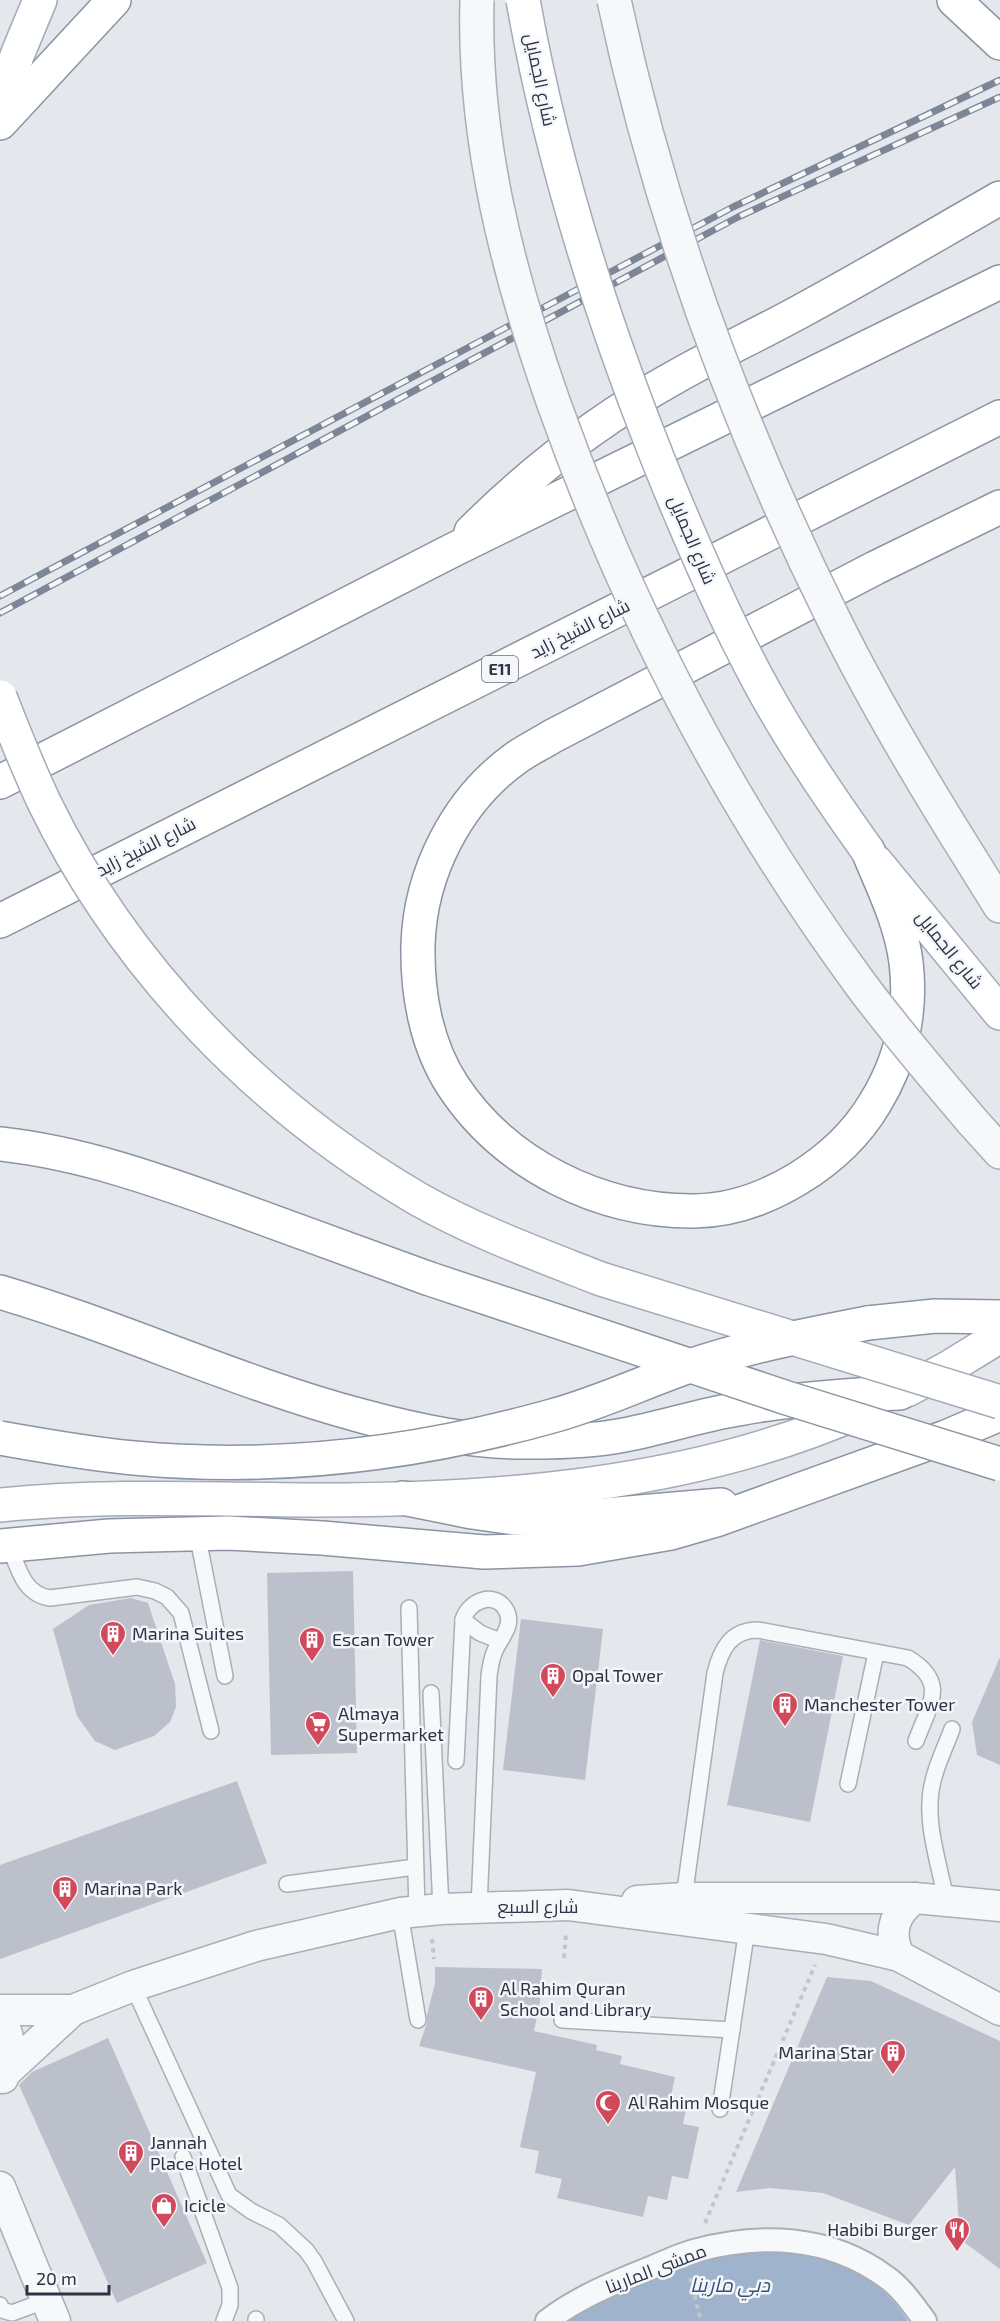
<svg xmlns="http://www.w3.org/2000/svg" width="1000" height="2321" font-family="'Exo 2',Cairo,sans-serif">
	<style>
		.water { fill: #9fb4cc }
		.building { fill: #bbc0ca }
		.lines { fill: none; stroke-linecap: round; stroke-linejoin: round }
		.service-casing { stroke: #a9aeb7; stroke-width: 18 }
		.pedestrian-casing { stroke: #a9aeb7; stroke-width: 26 }
		.minor-casing { stroke: #a9aeb7; stroke-width: 33 }
		.tertiary-casing { stroke: #a9aeb7; stroke-width: 36 }
		.primary-casing { stroke: #a3abb8; stroke-width: 36 }
		.motorway-casing { stroke: #8b94a3; stroke-width: 36 }
		.path { stroke: #c2c5cb; stroke-width: 4; stroke-dasharray: 4.5 4.5; stroke-linecap: butt }
		.service { stroke: #f7f8fa; stroke-width: 15 }
		.pedestrian { stroke: #f7f8fa; stroke-width: 22 }
		.minor { stroke: #f7f8fa; stroke-width: 30 }
		.tertiary { stroke: #f7f8fa; stroke-width: 33 }
		.primary { stroke: #fff; stroke-width: 33 }
		.motorway { stroke: #fff; stroke-width: 33 }
		.rail-casing { stroke: #7d8696; stroke-width: 7 }
		.rail { stroke: #f4f6f9; stroke-width: 4.5; stroke-dasharray: 14; stroke-linecap: butt }
		.tertiary-bridge-casing { stroke: #a9aeb7; stroke-width: 36; stroke-linecap: butt }
		.primary-bridge-casing { stroke: #a3abb8; stroke-width: 36; stroke-linecap: butt }
		.motorway-bridge-casing { stroke: #8b94a3; stroke-width: 36; stroke-linecap: butt }
		.tertiary-bridge { stroke: #f7f8fa; stroke-width: 33 }
		.primary-bridge { stroke: #fff; stroke-width: 33 }
		.motorway-bridge { stroke: #fff; stroke-width: 33 }
		.labels { text-anchor: middle; stroke-width: 5; stroke-linejoin: round; paint-order: stroke }
		.shield { fill: #f4f6f9; stroke: #676e7b; stroke-width: 1.5 }
		.shield-label { font-size: 16px; font-weight: bold; fill: #2b3445 }
		.street-label { font-size: 18px; fill: #2b3445; stroke: #f4f6f9 }
		.poi-label { font-size: 18px; fill: #2b3445; stroke: #f4f6f9; text-anchor: start }
		.water-label { font-size: 20px; font-style: italic; fill: #34527a; stroke: #f4f6f9 }
	</style>
	<rect width="100%" height="100%" fill="#e4e7ec"/>
	<path class="water" d="M724 2250C800 2249 863 2252 908 2321H551L559 2316Z"/>
	<g class="building">
		<polygon points="353,1571 357,1753 271,1755 267,1573"/>
		<polygon points="131,1598 148,1603 175,1684 176,1707 170,1722 154,1736 115,1750 95,1741 77,1716 53,1629 89,1605"/>
		<polygon points="521,1619 603,1629 585,1780 503,1770"/>
		<polygon points="760,1640 843,1656 810,1822 727,1805"/>
		<polygon points="1000,1657 1000,1765 977,1755 972,1722"/>
		<polygon points="237,1781 267,1863 0,1959 0,1865"/>
		<polygon points="435,1967 542,1969 540,2001 534,2031 597,2045 596,2050 622,2056 620,2064 675,2077 671,2096 688,2100 683,2124 699,2127 688,2179 672,2176 667,2200 648,2196 643,2217 557,2198 562,2179 535,2173 539,2151 520,2147 536,2072 419,2046 427,2023 427,2015 435,1983"/>
		<polygon points="827,1977 871,1981 1000,2041 1000,2269 960,2239 955,2167 909,2225 823,2193 770,2188 736,2192"/>
		<polygon points="108,2038 207,2263 117,2303 19,2085 32,2072"/>
	</g>
	<g class="lines">
		<defs>
			<g id="service">
				<polyline points="197,1533 225,1676"/>
				<path d="M9 1545C18 1567 23 1594 50 1598L137 1587 155 1591 167 1597 181 1613 211 1731"/>
				<polyline points="409,1608 417,1912"/>
				<polyline points="463,1620 480,1633 500,1641"/>
				<polyline points="431,1693 441,1909"/>
				<path d="M456 1761 463 1620C468 1601 495 1590 506 1610 515 1626 499 1639 494 1653 491 1661 490 1668 489 1676L479 1907"/>
				<polyline points="848,1784 876,1653"/>
				<polyline points="287,1884 415,1867"/>
				<path d="M684 1898 715 1673C721 1649 731 1630 758 1630L908 1658C949 1683 929 1705 916 1741"/>
				<path d="M946 1900C939 1862 923 1819 933 1781 937 1763 946 1746 952 1729"/>
				<polyline points="400,1913 418,2020"/>
				<polyline points="133,1986 229,2195 251,2211 279,2225 306,2250 314,2261 346,2321"/>
				<polyline points="562,2020 732,2030"/>
				<polyline points="720,2109 747,1929"/>
				<polyline points="183,2157 230,2288 230,2305 224,2321"/>
				<polyline points="0,2305 2,2310 12,2313 47,2300"/>
				<polyline points="256,2321 256,2319"/>
			</g>
			<path id="pedestrian" d="M547 2321C577 2298 613 2283 648 2269 663 2263 679 2255 694 2251 760 2233 829 2235 886 2277 902 2288 913 2305 925 2321"/>
			<g id="minor">
				<polyline points="637,1901 684,1898 915,1898 1000,1906"/>
				<path d="M899 1956C888 1932 894 1913 915 1898"/>
				<polyline points="0,2010 73,2010"/>
				<path d="M0 2019C12 2036 11 2060 3 2078"/>
				<polyline points="6,2072 73,2010 133,1986 256,1946 400,1913 441,1909 568,1905 826,1939 899,1956 1000,2010"/>
				<polyline points="0,2187 55,2321"/>
			</g>
			<g id="tertiary">
				<polyline points="972,861 1000,906"/>
				<polyline points="972,1121 1000,1152"/>
			</g>
			<g id="primary">
				<polyline points="0,104 18,53 40,0"/>
				<polyline points="876,862 1000,1013"/>
				<polyline points="907,1390 948,1368 1000,1336"/>
				<path d="M0 1505C101 1495 202 1499 303 1500 489 1501 691 1487 863 1410"/>
			</g>
			<g id="motorway">
				<polyline points="954,0 1000,43"/>
				<polyline points="0,123 114,0"/>
				<path d="M471 532C532 471 601 418 677 376 714 355 753 337 790 317 861 279 930 238 1000 198"/>
				<polyline points="0,782 453,550 1000,282"/>
				<path d="M868 851C883 887 901 923 906 962 912 1012 901 1061 875 1103 840 1162 764 1210 695 1211 601 1212 505 1165 453 1086 426 1045 417 993 418 945 420 873 457 800 516 758 527 750 540 744 551 737L875 568 1000 507"/>
				<polyline points="0,921 1000,417"/>
				<path d="M0 1144C83 1153 160 1181 238 1209 301 1232 364 1255 427 1278"/>
				<path d="M0 1292C122 1328 238 1383 362 1416 417 1431 474 1443 531 1442 562 1442 594 1441 624 1435 662 1428 700 1415 738 1409 791 1399 846 1395 900 1393"/>
				<polyline points="868,1323 935,1316 1000,1317"/>
				<polyline points="403,1498 472,1512 515,1518 559,1519 721,1505"/>
				<polyline points="0,1546 109,1536 228,1533 322,1538 484,1552 578,1549 671,1533 716,1520 946,1437 1000,1414"/>
			</g>
		</defs>
		<use href="#service" class="service-casing"/>
		<use href="#pedestrian" class="pedestrian-casing"/>
		<use href="#minor" class="minor-casing"/>
		<use href="#tertiary" class="tertiary-casing"/>
		<use href="#primary" class="primary-casing"/>
		<use href="#motorway" class="motorway-casing"/>
		<g class="path">
			<polyline points="432,1939 434,1959"/>
			<polyline points="564,1958 566,1932"/>
			<polyline points="705,2223 815,1965"/>
			<polyline points="690,2278 701,2321"/>
		</g>
		<use href="#service" class="service"/>
		<use href="#pedestrian" class="pedestrian"/>
		<use href="#minor" class="minor"/>
		<use href="#tertiary" class="tertiary"/>
		<use href="#primary" class="primary"/>
		<use href="#motorway" class="motorway"/>
		<defs>
			<g id="rail">
				<polyline points="0,596 733,207 1000,80"/>
				<polyline points="0,613 738,217 1000,97"/>
			</g>
		</defs>
		<use href="#rail" class="rail-casing"/>
		<use href="#rail" class="rail"/>
		<defs>
			<g id="tertiary-bridge">
				<path d="M477 0C473 139 508 274 554 404 628 612 730 807 861 985 896 1032 934 1076 972 1121"/>
				<path d="M614 0C660 216 736 423 834 620 875 703 923 783 972 861"/>
			</g>
			<g id="primary-bridge">
				<path d="M523 0C553 168 605 331 670 489 698 556 727 623 762 687 793 744 830 798 868 851"/>
				<path d="M0 697C14 733 28 768 44 802 124 967 260 1107 418 1199 476 1232 540 1255 601 1279L1000 1402"/>
			</g>
			<g id="motorway-bridge">
				<polyline points="427,1278 787,1398 1000,1464"/>
				<path d="M0 1438C45 1446 89 1454 134 1458 274 1471 417 1454 552 1416 597 1404 639 1384 684 1368 744 1347 806 1335 868 1323"/>
			</g>
		</defs>
		<use href="#tertiary-bridge" class="tertiary-bridge-casing"/>
		<use href="#primary-bridge" class="primary-bridge-casing"/>
		<use href="#motorway-bridge" class="motorway-bridge-casing"/>
		<use href="#tertiary-bridge" class="tertiary-bridge"/>
		<use href="#primary-bridge" class="primary-bridge"/>
		<use href="#motorway-bridge" class="motorway-bridge"/>
	</g>
	<defs>
		<symbol id="building-pin" viewBox="-11 -11 22 30"><path d="M0 17L-7.5 6A9.5 9.5 0 1 1 7.5 6Z" fill="#d1495b" stroke="#f4f6f9"/><path d="M-4-6H4V6H1V3H-1V6H-4ZM-2.5-4.3h1.7v1.8h-1.7ZM.8-4.3h1.7v1.8H.8ZM-2.5-1h1.7V.8h-1.7ZM.8-1h1.7V.8H.8Z" fill="#fff"/></symbol>
		<symbol id="supermarket-pin" viewBox="-11 -11 22 30"><path d="M0 17L-7.5 6A9.5 9.5 0 1 1 7.5 6Z" fill="#d1495b" stroke="#f4f6f9"/><path d="M-6-5.5h2.5l.6 2H6L4.5 2H-2.5L-4.4-4H-6ZM-1.5 3.2a1.3 1.3 0 1 0 .1 0ZM3 3.2a1.3 1.3 0 1 0 .1 0Z" fill="#fff"/></symbol>
		<symbol id="mosque-pin" viewBox="-11 -11 22 30"><path d="M0 17L-7.5 6A9.5 9.5 0 1 1 7.5 6Z" fill="#d1495b" stroke="#f4f6f9"/><path d="M3.5-4.9A6 6 0 1 0 3.5 4.9A5 5 0 1 1 3.5-4.9Z" fill="#fff"/></symbol>
		<symbol id="shop-pin" viewBox="-11 -11 22 30"><path d="M0 17L-7.5 6A9.5 9.5 0 1 1 7.5 6Z" fill="#d1495b" stroke="#f4f6f9"/><path d="M-5-2.5h2.3a2.7 3.5 0 0 1 5.4 0H5L5.5 6h-11ZM-1.5-2.5h3a1.5 2.3 0 0 0-3 0Z" fill="#fff"/></symbol>
		<symbol id="restaurant-pin" viewBox="-11 -11 22 30"><path d="M0 17L-7.5 6A9.5 9.5 0 1 1 7.5 6Z" fill="#d1495b" stroke="#f4f6f9"/><path d="M-5-6h1v4h1v-4h1v4h1v-4h1v5L-1.5 .5V6h-2V.5L-5-1ZM5-6V6H3V1.5H1.5Q1.5-4 5-6Z" fill="#fff"/></symbol>
	</defs>
	<g fill-rule="evenodd">
		<use href="#building-pin" x="98" y="1619" width="30" height="40"/>
		<use href="#building-pin" x="297" y="1625" width="30" height="40"/>
		<use href="#building-pin" x="538" y="1661" width="30" height="40"/>
		<use href="#building-pin" x="770" y="1690" width="30" height="40"/>
		<use href="#supermarket-pin" x="303" y="1709" width="30" height="40"/>
		<use href="#building-pin" x="50" y="1874" width="30" height="40"/>
		<use href="#building-pin" x="466" y="1984" width="30" height="40"/>
		<use href="#building-pin" x="878" y="2038" width="30" height="40"/>
		<use href="#mosque-pin" x="593" y="2088" width="30" height="40"/>
		<use href="#building-pin" x="116" y="2138" width="30" height="40"/>
		<use href="#shop-pin" x="149" y="2191" width="30" height="40"/>
		<use href="#restaurant-pin" x="942" y="2215" width="30" height="40"/>
	</g>
	<g class="labels">
		<rect class="shield" x="482" y="656" width="36" height="26" rx="4.5"/>
		<g class="shield-label">
			<text x="500" y="675">E11</text>
		</g>
		<g class="street-label">
			<text transform="translate(540 80) rotate(78)" y="6">شارع الجمايل</text>
			<text transform="translate(692 540) rotate(67)" y="6">شارع الجمايل</text>
			<text transform="translate(580 629) rotate(-27)" y="6">شارع الشيخ زايد</text>
			<text transform="translate(146 847) rotate(-27)" y="6">شارع الشيخ زايد</text>
			<text transform="translate(949 950) rotate(51)" y="6">شارع الجمايل</text>
			<text x="538" y="1913">شارع السبع</text>
			<text transform="translate(656 2269) rotate(-21)" y="6">ممشى المارينا</text>
		</g>
		<g class="poi-label">
			<text x="132" y="1640">Marina Suites</text>
			<text x="332" y="1646">Escan Tower</text>
			<text x="572" y="1682">Opal Tower</text>
			<text x="804" y="1711">Manchester Tower</text>
			<text x="338" y="1720">Almaya<tspan x="338" dy="21">Supermarket</tspan></text>
			<text x="84" y="1895">Marina Park</text>
			<text x="500" y="1995">Al Rahim Quran<tspan x="500" dy="21">School and Library</tspan></text>
			<text x="874" y="2059" text-anchor="end">Marina Star</text>
			<text x="628" y="2109">Al Rahim Mosque</text>
			<text x="150" y="2149">Jannah<tspan x="150" dy="21">Place Hotel</tspan></text>
			<text x="184" y="2212">Icicle</text>
			<text x="938" y="2236" text-anchor="end">Habibi Burger</text>
		</g>
		<g class="water-label">
			<text x="730" y="2292">دبي مارينا</text>
		</g>
	</g>
	<path d="M27 2285v9h82v-9" fill="none" stroke="#2b3445" stroke-width="3"/>
	<text x="36" y="2285" font-size="18" fill="#2b3445" stroke="#f4f6f9" stroke-width="4.5" paint-order="stroke">20 m</text>
</svg>
